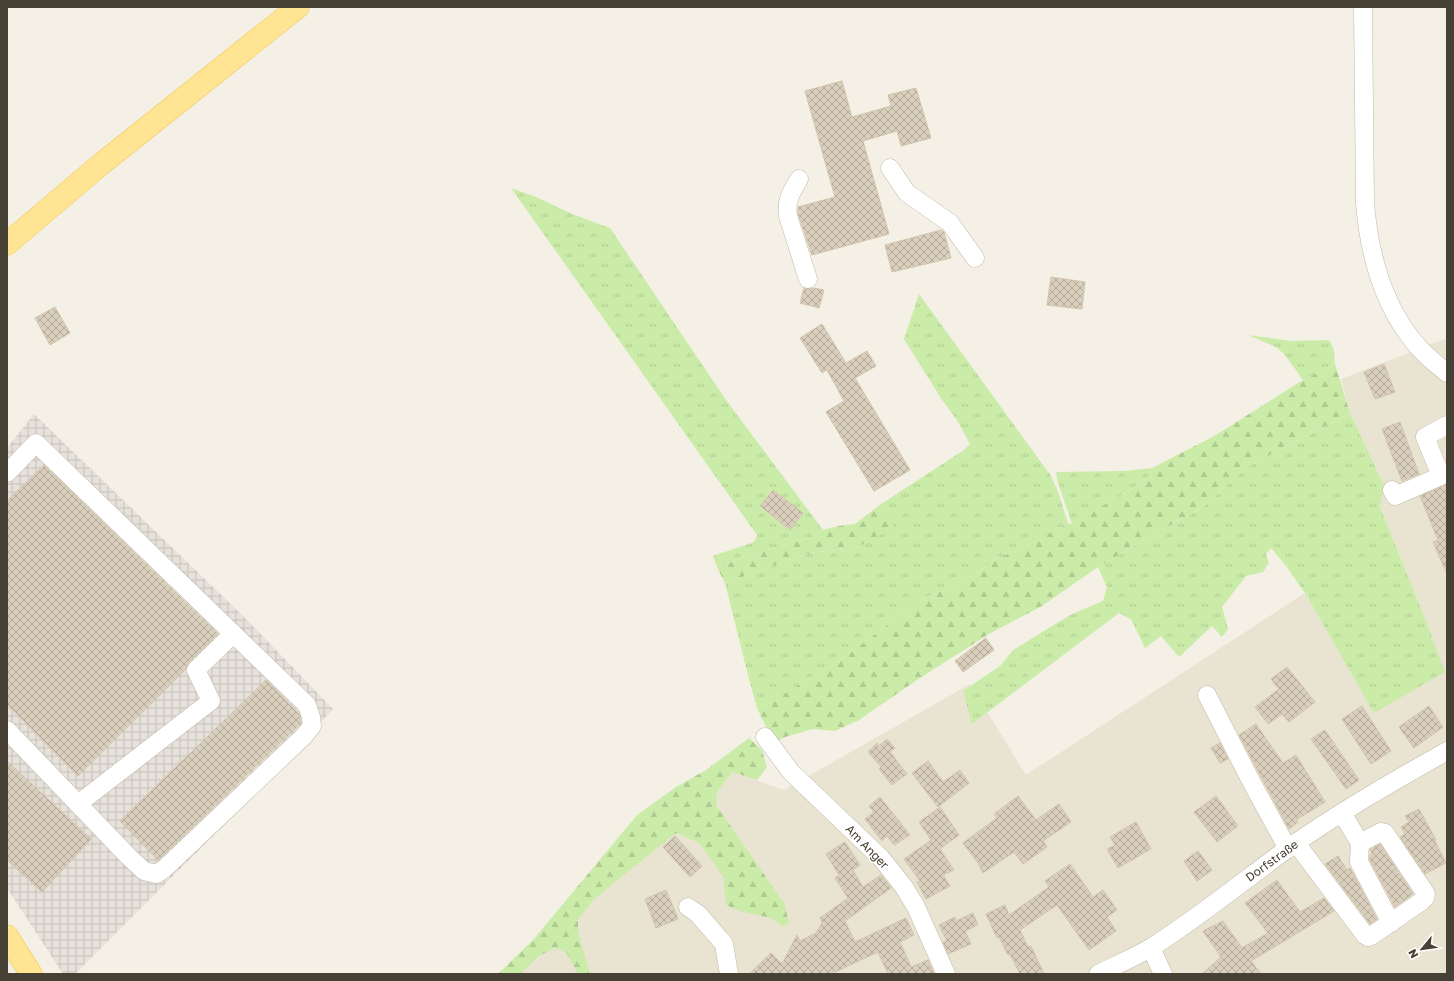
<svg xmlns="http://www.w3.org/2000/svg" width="1454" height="981" font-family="'Golos Text',sans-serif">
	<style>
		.residential { fill: #e9e3d2 }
		.industrial { fill: url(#industrial-grid) }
		.grass { fill: url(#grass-tufts); fill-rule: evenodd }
		.forest { fill: url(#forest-firs) }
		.building { fill: url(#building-cross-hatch); stroke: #d2c5ac }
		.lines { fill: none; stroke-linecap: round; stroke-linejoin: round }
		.minor-casing { stroke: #c0b9a7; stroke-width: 19 }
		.major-casing { stroke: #efc858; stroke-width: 23 }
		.minor { stroke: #fff; stroke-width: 18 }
		.major { stroke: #ffe593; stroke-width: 22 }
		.labels { text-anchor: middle; stroke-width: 3; stroke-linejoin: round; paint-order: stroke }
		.street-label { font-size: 12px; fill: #474034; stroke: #fff }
	</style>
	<defs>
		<pattern id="industrial-grid" width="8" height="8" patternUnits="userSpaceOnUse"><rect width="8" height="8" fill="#e6e1da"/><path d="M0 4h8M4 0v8" fill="none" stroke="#c7c2bc"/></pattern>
		<pattern id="grass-tufts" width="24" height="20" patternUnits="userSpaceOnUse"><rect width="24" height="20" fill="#cbeca9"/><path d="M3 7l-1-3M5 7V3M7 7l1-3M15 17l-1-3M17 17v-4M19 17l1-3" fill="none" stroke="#b0cb92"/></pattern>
		<pattern id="forest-firs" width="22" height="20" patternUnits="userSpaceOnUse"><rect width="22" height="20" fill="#cbeca9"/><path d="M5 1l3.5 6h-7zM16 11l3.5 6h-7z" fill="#b0cb92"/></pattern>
		<pattern id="building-cross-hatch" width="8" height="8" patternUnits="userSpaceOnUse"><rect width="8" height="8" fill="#dacfbc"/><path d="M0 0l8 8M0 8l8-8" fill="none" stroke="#b3a99a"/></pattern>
	</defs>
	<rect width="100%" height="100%" fill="#f4f0e5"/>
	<polygon class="residential" points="1447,338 1447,974 514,974 623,867 733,772 784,790 970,684 1026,775 1305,593 1374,713 1424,616 1380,507 1384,485 1350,413 1341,379"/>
	<polygon class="industrial" points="34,414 243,616 333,709 228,821 75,974 63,974 7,888 7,448"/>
	<g class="grass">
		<path d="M511 188 536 197 572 214 610 228 726 400 823 530 802 540 779 546 717 567 713 556 754 542 757 535ZM772 490 802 513 790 530 760 507Z"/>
		<polygon points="919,294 1051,476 1058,492 1068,523 1025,547 996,559 961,584 924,598 846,656 761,708 757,708 749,679 725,583 808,553 856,548 893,527 881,504 964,450 970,444 957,420 942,400 904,339"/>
		<path d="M1248 335 1291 341 1328 340C1335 346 1334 355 1335 364L1303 380 1285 355 1276 347Z"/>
		<polygon points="1350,413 1384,485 1380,507 1424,616 1445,672 1374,713 1305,593 1286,566 1271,548 1266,554 1269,563 1263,572 1246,576 1222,607 1228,629 1222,637 1212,626 1179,657 1161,636 1145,648 1131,619 1119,613 972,724 963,691 1000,666 1013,650 1070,615 1103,601 1107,587 1098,567 1204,506 1245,468"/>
		<polygon points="1152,468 1151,477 1072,524 1058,483 1056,472 1123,471"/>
	</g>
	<g class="forest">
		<polygon points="1335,364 1350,413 1245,468 1204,506 1098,567 1042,606 989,634 917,680 859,720 835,731 813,729 785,737 774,743 757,708 761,708 846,656 924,598 961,584 996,559 1025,547 1068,523 1072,524 1151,477 1152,468 1216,435 1303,380"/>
		<polygon points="881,504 894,527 856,548 808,553 725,583 717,567 779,546 802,540 823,530 838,526 855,524"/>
		<polygon points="749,738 762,750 767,767 757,780 732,772 717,792 716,805 784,903 789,922 784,927 771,918 740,911 726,905 723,876 699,843 676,833 593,900 578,920 578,932 590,974 578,974 566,952 555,948 539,956 520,974 498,974 533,940 637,815 676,787 706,770"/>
	</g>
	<g class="building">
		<polygon points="842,81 852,117 891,106 888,95 916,88 931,138 901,146 897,131 863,141 889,234 812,255 798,214 798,207 835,197 805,91"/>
		<polygon points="941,230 944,232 951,258 892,272 885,245"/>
		<polygon points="1051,277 1085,282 1082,309 1047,305"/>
		<polygon points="804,288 811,289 814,288 824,290 819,308 800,303"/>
		<polygon points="55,307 70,333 50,345 35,318"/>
		<polygon points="822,324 846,363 867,351 876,366 855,378 910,470 874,491 826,412 844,401 827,370 822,373 800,338"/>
		<polygon points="1384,364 1395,392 1375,399 1364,372"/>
		<polygon points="1400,422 1419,474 1402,481 1382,429"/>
		<polygon points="44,465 218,634 189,662 186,669 78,776 7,704 7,501"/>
		<polygon points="1447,484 1447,574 1433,542 1438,540 1420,496"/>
		<polygon points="773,490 803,513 790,530 760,506"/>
		<polygon points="986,638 994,650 963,672 955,661"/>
		<polygon points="1287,667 1315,702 1289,722 1282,714 1268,724 1255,707 1279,689 1271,679"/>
		<polygon points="266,680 299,714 301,723 158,860 120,821"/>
		<polygon points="1362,706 1391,751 1371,764 1342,719"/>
		<polygon points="1429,706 1443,727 1414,748 1399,727"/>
		<polygon points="1256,724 1283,763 1296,755 1325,802 1296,820 1298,822 1289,829 1239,735"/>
		<polygon points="1325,730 1359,780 1346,789 1311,739"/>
		<polygon points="887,739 895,748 890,752 907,774 892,785 879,769 881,767 868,752 877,743 879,746"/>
		<polygon points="1220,743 1228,759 1220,763 1211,748"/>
		<polygon points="7,761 91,839 42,892 7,860"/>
		<polygon points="928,761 943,782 960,770 969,783 938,807 912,773"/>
		<polygon points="1018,796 1036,820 1059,804 1071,822 1043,841 1047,847 1023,864 1014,852 983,873 978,863 963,843 997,818 994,814"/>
		<polygon points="1216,796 1238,826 1217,842 1194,812"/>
		<polygon points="880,797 910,835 894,845 887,836 882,841 865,819 874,812 869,806"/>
		<polygon points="940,807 959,835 940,849 954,870 943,875 950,886 926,899 917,882 920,881 904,859 931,840 919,822"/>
		<polygon points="1419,809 1436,840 1435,841 1446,863 1425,874 1400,837 1405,834 1401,827 1409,822 1405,816"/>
		<polygon points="1136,822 1151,849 1118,868 1107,849 1115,845 1110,837"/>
		<polygon points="675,836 702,866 690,877 663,847"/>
		<polygon points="845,842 860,865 853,870 863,887 881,875 891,888 845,921 855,942 906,918 914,935 900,942 911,967 928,960 934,974 888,974 878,952 831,974 749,974 771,953 782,964 797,935 800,941 816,933 822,923 820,918 848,898 835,878 839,875 826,854"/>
		<polygon points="1380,844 1413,894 1395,907 1370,860 1370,855 1372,853 1370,850"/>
		<polygon points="1198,851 1212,870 1197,881 1184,861"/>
		<polygon points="1338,856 1347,870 1350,868 1377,919 1370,924 1325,864"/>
		<polygon points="1070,864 1093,897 1103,890 1117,910 1107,917 1116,931 1089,950 1057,905 1020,930 1028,947 1031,946 1044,974 1020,974 1010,954 1008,955 999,937 997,938 986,914 1005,905 1009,915 1049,887 1045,881"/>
		<polygon points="1277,880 1300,912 1324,898 1334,911 1251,961 1261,974 1202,974 1221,957 1203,931 1223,921 1242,948 1268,933 1245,903"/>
		<polygon points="666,890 678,919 656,928 645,899"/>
		<polygon points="973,913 978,925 965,931 971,944 948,954 943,942 947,941 939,925 955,917 956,921"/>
	</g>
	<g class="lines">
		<defs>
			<g id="minor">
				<path d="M1363 7 1365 203C1369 252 1382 303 1414 342 1423 354 1435 363 1447 373"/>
				<polyline points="890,168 907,193 950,223 975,258"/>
				<path d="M799 179C791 193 786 199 788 216L808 279"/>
				<polyline points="7,473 36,443 307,705 311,717 312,726 304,736 164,869 156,874 144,871 128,856 7,730"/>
				<polyline points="1392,490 1395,496 1441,476 1425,437 1447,425"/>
				<polyline points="1207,695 1252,783 1288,849"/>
				<polyline points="765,737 791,772 881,858 904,887 916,907 946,974"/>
				<polyline points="78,804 211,701 196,670 233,634"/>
				<polyline points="1342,813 1360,843 1359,862 1391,923"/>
				<polyline points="1296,843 1365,935 1368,937 1371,936 1422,901 1425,898 1426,894 1385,833 1381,832 1360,843"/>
				<polyline points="688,907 698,914 724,944 729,974"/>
				<polyline points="1151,948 1163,974"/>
				<path d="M1098 974C1116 965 1135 957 1152 947 1199 917 1242 882 1287 849 1338 813 1392 782 1447 751"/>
			</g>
			<g id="major">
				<polyline points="7,244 100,165 298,7"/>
				<polyline points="7,936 31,974"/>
			</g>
		</defs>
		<use href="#minor" class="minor-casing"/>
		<use href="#major" class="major-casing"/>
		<use href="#minor" class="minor"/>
		<use href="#major" class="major"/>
	</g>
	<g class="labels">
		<g class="street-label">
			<text transform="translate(867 847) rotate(46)" y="4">Am Anger</text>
			<text transform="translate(1272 861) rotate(-36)" y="4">Dorfstraße</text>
		</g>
	</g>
	<rect width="1454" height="981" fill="none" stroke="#474034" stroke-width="16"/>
	<g transform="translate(1422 949) rotate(241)" stroke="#ffffff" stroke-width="3" paint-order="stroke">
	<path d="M0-3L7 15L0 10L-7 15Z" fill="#474034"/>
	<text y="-6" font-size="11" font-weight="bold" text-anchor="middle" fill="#474034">N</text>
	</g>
</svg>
